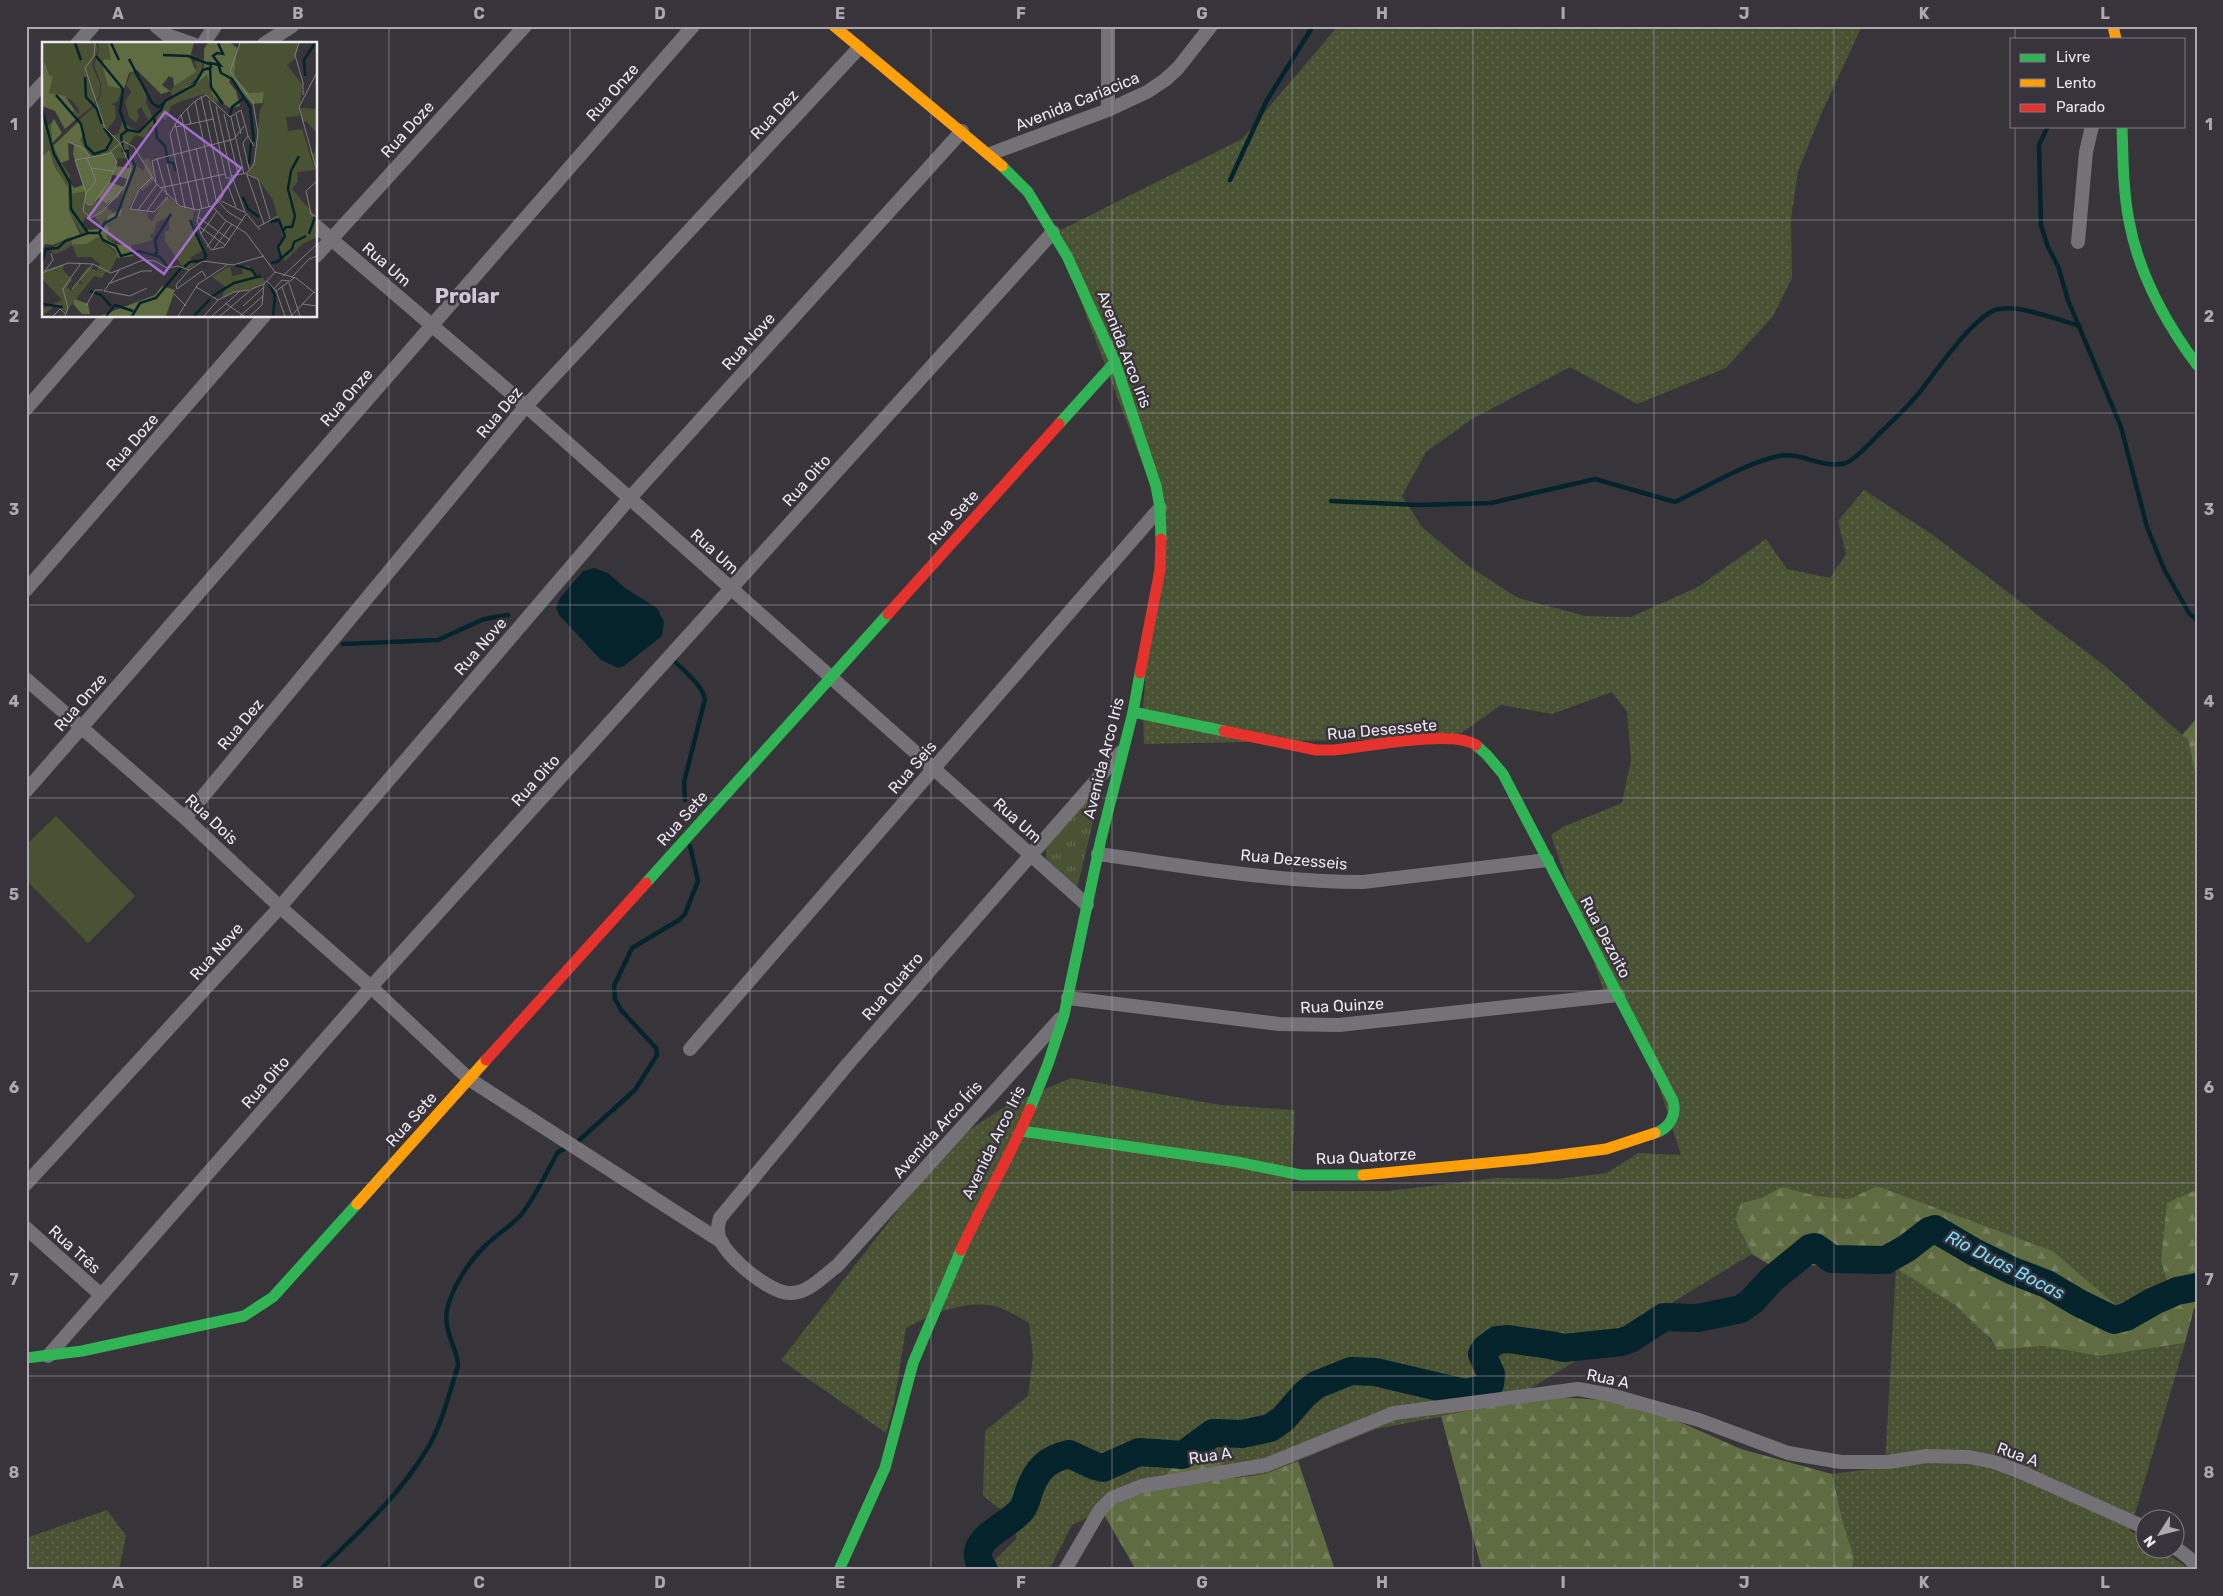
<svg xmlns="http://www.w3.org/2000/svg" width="2223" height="1596" font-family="Rubik,sans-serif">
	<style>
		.grass { fill: url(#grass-dots) }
		.forest { fill: url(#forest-firs) }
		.park { fill: url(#park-tufts) }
		.pitch { fill: #4a5234 }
		.water { fill: #05232b }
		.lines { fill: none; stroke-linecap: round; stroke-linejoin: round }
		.stream { stroke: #05232b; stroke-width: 4.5 }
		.river { stroke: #05232b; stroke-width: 28 }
		.street { stroke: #747276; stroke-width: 14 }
		.fast { stroke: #30b455; stroke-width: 11 }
		.slow { stroke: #ff9f0a; stroke-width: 11 }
		.jam { stroke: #e5322d; stroke-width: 11 }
		.grid { fill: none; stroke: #ada9af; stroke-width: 1; stroke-opacity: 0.55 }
		.labels { text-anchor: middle; stroke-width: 5; stroke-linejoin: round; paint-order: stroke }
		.street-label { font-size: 16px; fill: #ece8ee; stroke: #39333c }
		.water-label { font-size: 18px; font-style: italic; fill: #77def8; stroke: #39333c }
		.district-label { font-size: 21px; font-weight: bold; fill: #cfc7d3; stroke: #39333c }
		.inset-river { fill: none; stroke: #05232b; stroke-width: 2.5 }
		.inset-road { fill: none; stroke: #807d82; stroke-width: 1 }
		.view { fill: #a36ecf; fill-opacity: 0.15; stroke: #a36ecf; stroke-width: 2.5 }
		.inset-edge { fill: none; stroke: #ece8ee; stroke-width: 2.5 }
		.neatline { fill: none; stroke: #ada9af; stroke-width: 2 }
		.grid-label { font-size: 16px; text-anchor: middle; font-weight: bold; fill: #ada9af }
	</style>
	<defs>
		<pattern id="grass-dots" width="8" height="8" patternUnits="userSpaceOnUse" patternTransform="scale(1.25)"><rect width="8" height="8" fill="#4a5234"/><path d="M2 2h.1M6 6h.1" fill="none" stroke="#646b52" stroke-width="1.8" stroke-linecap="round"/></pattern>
		<pattern id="forest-firs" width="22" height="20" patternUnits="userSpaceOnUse" patternTransform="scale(1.25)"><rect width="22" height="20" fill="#5f6b41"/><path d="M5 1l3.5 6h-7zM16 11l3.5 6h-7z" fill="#76805d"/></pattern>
		<pattern id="park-tufts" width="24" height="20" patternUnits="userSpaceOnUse" patternTransform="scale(1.25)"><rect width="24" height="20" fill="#4a5234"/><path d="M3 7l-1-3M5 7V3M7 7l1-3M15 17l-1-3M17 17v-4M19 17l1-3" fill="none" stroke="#646b52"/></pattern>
	</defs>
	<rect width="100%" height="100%" fill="#38353a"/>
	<g class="grass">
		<path d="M1338 26H1862L1822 112 1798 171 1791 218 1792 278 1773 316 1726 368 1637 404 1570 367 1472 419 1426 452 1402 496 1422 527 1467 565 1518 598 1585 616 1631 617 1698 587 1766 539 1787 569 1830 578 1846 554 1838 521 1864 490 1933 535 2105 666 2188 740 2197 781V1197L2193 1191 2161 1262 2169 1286 2124 1312 2053 1251 1877 1186 1849 1199 1817 1196 1782 1187 1761 1198 1741 1203 1735 1219 1752 1254 1503 1405 1376 1429 1265 1474 1160 1483 1072 1525 1049 1570H968L995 1560 1017 1538 1011 1517 983 1496 985 1431 1028 1396 1033 1356 1029 1323C1019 1317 1006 1309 994 1306 962 1300 934 1314 906 1328L894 1404 886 1433 781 1360 952 1141 1006 1106 1071 1078 1220 1105 1295 1110 1291 1191H1388L1497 1178 1558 1179 1607 1173 1638 1153 1681 1155 1644 1039 1625 997 1603 989 1551 835 1563 827 1622 803 1631 760 1627 712 1612 692 1552 714 1501 705 1454 738 1144 744 1143 709 1159 507 1055 233 1242 139Z"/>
		<path d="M1896 1267C1931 1290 1975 1313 1997 1350L2042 1346 2100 1356 2185 1343 2130 1531 2145 1540 2146 1548 2160 1549 2191 1570H1852L1854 1557 1843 1523 1832 1474 1885 1467Z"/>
		<polygon points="107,1510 126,1536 119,1570 26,1570 26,1538"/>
	</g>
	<g class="forest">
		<polygon points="2197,718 2197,781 2188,740 2182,735"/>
		<polygon points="1877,1186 2053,1251 2124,1312 2169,1286 2161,1262 2167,1203 2194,1191 2197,1197 2197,1308 2194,1308 2185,1343 2100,1356 2042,1346 1997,1350 1991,1339 1956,1306 1896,1268 1768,1264 1752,1254 1735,1219 1741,1203 1761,1198 1782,1187 1817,1196 1849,1199"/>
		<polygon points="1556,1397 1635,1402 1741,1449 1832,1474 1843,1523 1854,1557 1852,1570 1482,1570 1441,1416 1487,1407"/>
		<polygon points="1201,1443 1234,1478 1265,1474 1298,1461 1335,1570 1136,1570 1102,1511 1160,1483 1181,1455"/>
	</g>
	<polygon class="park" points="1103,782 1077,888 1049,863 1046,858 1046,848"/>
	<polygon class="pitch" points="56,816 135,896 88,943 26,880 26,845"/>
	<polygon class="water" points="594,568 608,573 625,588 657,608 664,622 662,636 624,666 618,668 601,660 559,615 556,608 560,598 583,571"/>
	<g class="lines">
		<g class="stream">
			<polyline points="2048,126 2039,145 2041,225 2048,247 2058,266 2068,300 2121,427 2147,527 2164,569 2189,613 2197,620"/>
			<polyline points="1230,180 1267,100 1313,26"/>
			<path d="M1331 501 1418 505 1491 503 1595 479 1675 502C1704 488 1748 462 1779 456 1800 451 1824 470 1846 463 1857 459 1873 439 1882 431 1895 419 1908 406 1919 393 1935 373 1975 313 1999 309 2020 305 2059 320 2080 326"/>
			<polyline points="343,644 438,640 484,619 508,615"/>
			<path d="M672 659C683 670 702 684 705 699L684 782 685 800"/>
			<polyline points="575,1144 635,1090 657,1055 656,1048 621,1010 615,999 614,986 632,948 679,920 685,914 698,881 690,846"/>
			<path d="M320 1570C358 1533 400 1495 427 1449 442 1425 449 1393 458 1366 458 1348 443 1333 447 1310 452 1287 469 1261 486 1245 497 1234 511 1226 521 1215 536 1196 546 1173 558 1152L568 1147"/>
		</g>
		<path class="river" d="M984 1570C961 1539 1010 1527 1022 1509 1026 1504 1027 1497 1029 1491 1037 1469 1047 1459 1069 1454L1095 1466 1103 1468 1139 1452 1183 1455 1213 1433 1242 1434 1270 1428 1283 1419 1304 1395 1316 1385 1351 1371 1375 1372 1465 1393 1486 1388 1490 1384 1491 1374 1482 1354 1485 1349 1497 1340 1508 1339 1550 1345 1564 1348 1621 1342 1630 1339 1664 1317 1698 1318 1741 1309 1752 1301 1771 1280 1810 1248 1815 1247 1832 1259 1886 1260 1907 1248 1929 1231 1935 1229 1974 1252 2013 1271 2047 1284 2079 1303 2114 1320 2126 1317 2154 1301 2177 1291 2197 1287"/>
		<g class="street">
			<polyline points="156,26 167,35 193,44"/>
			<polyline points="77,44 93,26"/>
			<polyline points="203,44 215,26"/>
			<polyline points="264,44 292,26"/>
			<polyline points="26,102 44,82"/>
			<polyline points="1108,110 1108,26"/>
			<polyline points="990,154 1108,110 1147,92 1165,80 1178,68 1211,26"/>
			<polyline points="316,226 526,406 1087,905"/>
			<polyline points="2078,242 2086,152 2092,126"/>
			<polyline points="316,256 525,26"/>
			<polyline points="26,258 44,238"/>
			<polyline points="26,409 107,316"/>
			<polyline points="26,590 264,316"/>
			<polyline points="26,679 185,818 280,907 371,987 469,1079 722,1242"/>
			<polyline points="26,791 693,26"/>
			<polyline points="185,818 526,406 859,48"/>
			<path d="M1098 854C1186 866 1274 882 1363 882L1547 860"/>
			<polyline points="1068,998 1279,1024 1339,1025 1618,995"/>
			<path d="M1060 1019 837 1266C823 1276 810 1292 792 1293 771 1295 725 1256 719 1237 717 1230 718 1224 720 1218L847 1065 1121 752"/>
			<polyline points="690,1049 1160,508"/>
			<polyline points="26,1184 280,907 629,499 962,131"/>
			<polyline points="26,1228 101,1295"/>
			<polyline points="48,1356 371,987 1053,232"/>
			<polyline points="2176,1548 2189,1558 2197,1567"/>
			<polyline points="1065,1570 1100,1510 1112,1498 1142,1486 1266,1465 1394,1413 1578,1389 1611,1395 1699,1420 1788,1453 1841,1462 1888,1462 1926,1456 1969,1457 1994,1462 2021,1472 2146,1528"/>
		</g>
		<g class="fast">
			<path d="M2122 126C2123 158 2123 190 2129 221 2139 275 2165 322 2197 365"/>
			<polyline points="1002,166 1028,192 1067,256 1115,362 1156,486 1160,508 1161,539"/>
			<polyline points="1059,424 1115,362"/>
			<polyline points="1133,712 1224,731"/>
			<path d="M1476 745 1487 755 1503 774 1673 1101C1677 1115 1669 1129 1655 1133"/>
			<polyline points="646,883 888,614"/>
			<polyline points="1030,1109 1048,1064 1064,1015 1101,839 1133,712 1140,673"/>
			<polyline points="1021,1131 1237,1162 1301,1175 1363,1175"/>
			<polyline points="26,1358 82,1351 244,1316 273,1297 357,1204"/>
			<polyline points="839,1570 885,1468 913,1363 961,1250"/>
		</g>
		<g class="slow">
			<polyline points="834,26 1002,166"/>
			<polyline points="2113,26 2116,39"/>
			<polyline points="1363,1175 1529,1159 1606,1149 1655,1133"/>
			<polyline points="357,1204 486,1060"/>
		</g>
		<g class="jam">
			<polyline points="888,614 1059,424"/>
			<polyline points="1140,673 1160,570 1161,539"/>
			<path d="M1224 731 1316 750H1334C1365 747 1452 729 1476 745"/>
			<polyline points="486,1060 646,883"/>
			<path d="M961 1250C983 1202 1010 1157 1030 1109"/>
		</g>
	</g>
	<path class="grid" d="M208 26V44M389 26V1570M570 26V1570M750 26V1570M931 26V1570M1112 26V1570M1292 26V1570M1473 26V1570M1654 26V1570M1834 26V1570M2015 26V39M2015 126V1570M26 220H44M316 220H2197M208 316V1570M26 413H2197M26 605H2197M26 798H2197M26 991H2197M26 1183H2197M26 1376H2197"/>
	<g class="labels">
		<g class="street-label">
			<text transform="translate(612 92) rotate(-49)" y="6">Rua Onze</text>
			<text transform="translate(1077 101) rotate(-22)" y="6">Avenida Cariacica</text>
			<text transform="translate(774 114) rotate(-47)" y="6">Rua Dez</text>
			<text transform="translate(407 129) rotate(-48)" y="6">Rua Doze</text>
			<text transform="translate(387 264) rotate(41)" y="6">Rua Um</text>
			<text transform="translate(748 341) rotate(-48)" y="6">Rua Nove</text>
			<text transform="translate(1125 349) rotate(69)" y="6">Avenida Arco Iris</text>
			<text transform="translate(346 397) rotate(-49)" y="6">Rua Onze</text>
			<text transform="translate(499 412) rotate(-50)" y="6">Rua Dez</text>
			<text transform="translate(132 442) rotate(-49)" y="6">Rua Doze</text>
			<text transform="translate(806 480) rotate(-48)" y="6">Rua Oito</text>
			<text transform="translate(953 517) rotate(-48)" y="6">Rua Sete</text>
			<text transform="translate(715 551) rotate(42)" y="6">Rua Um</text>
			<text transform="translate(480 646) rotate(-49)" y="6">Rua Nove</text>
			<text transform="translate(80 702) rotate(-49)" y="6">Rua Onze</text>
			<text transform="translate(240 724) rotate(-50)" y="6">Rua Dez</text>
			<text transform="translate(1382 729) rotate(-5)" y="6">Rua Desessete</text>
			<text transform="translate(1103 758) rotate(-76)" y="6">Avenida Arco Iris</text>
			<text transform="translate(912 767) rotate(-49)" y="6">Rua Seis</text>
			<text transform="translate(535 780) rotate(-48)" y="6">Rua Oito</text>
			<text transform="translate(682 818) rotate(-48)" y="6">Rua Sete</text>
			<text transform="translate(212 819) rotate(43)" y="6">Rua Dois</text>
			<text transform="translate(1018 820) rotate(42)" y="6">Rua Um</text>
			<text transform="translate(1294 859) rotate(5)" y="6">Rua Dezesseis</text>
			<text transform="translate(1606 937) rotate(62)" y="6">Rua Dezoito</text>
			<text transform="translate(216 951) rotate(-48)" y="6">Rua Nove</text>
			<text transform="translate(892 986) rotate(-49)" y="6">Rua Quatro</text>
			<text transform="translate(1342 1005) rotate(-3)" y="6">Rua Quinze</text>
			<text transform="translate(265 1082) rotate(-49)" y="6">Rua Oito</text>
			<text transform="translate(411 1119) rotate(-48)" y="6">Rua Sete</text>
			<text transform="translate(937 1129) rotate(-48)" y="6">Avenida Arco Íris</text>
			<text transform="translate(993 1142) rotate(-64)" y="6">Avenida Arco Iris</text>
			<text transform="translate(1366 1156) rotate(-3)" y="6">Rua Quatorze</text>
			<text transform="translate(75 1249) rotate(42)" y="6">Rua Três</text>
			<text transform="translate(1608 1378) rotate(12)" y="6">Rua A</text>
			<text transform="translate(2018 1454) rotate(20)" y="6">Rua A</text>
			<text transform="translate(1210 1455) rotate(-8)" y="6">Rua A</text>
		</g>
		<g class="water-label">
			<text transform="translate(2005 1265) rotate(27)" y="6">Rio Duas Bocas</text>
		</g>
		<g class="district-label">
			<text x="467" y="303">Prolar</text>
		</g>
	</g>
	<g transform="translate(42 42)">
		<rect width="275" height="275" fill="#38353a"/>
		<path d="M0 1H54L56 7 50 23 58 42V53L51 64 34 77 30 72 32 67 37 72V67L28 57 7 51 11 34 7 33 3 17 0 18ZM56 1H66L68 4 70 18H64L60 24 63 27 65 43 77 45 80 49 75 60 69 62 73 64 74 76 64 89 70 93 76 92 80 80 97 90 106 77 99 65 95 68 97 75 94 81 87 75 83 59 89 50 84 43 90 29 105 50 104 61 111 76 130 53 128 49 132 44 155 25 152 20 162 17 158 34 143 46 145 49 165 33 171 55 176 59 174 62 162 52 137 60 129 64 124 78 118 75 113 85H108L103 96 94 93 86 103 91 121 101 129 104 123 100 118 107 116 112 131 111 139 101 149 98 146 86 166 106 171 105 175 110 179 124 154 138 165 152 168 150 180 161 208 148 216 153 222 147 227 140 224 123 199V190L127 188V175L115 180 112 191 108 193 111 198 107 199 88 204 64 196 63 182 81 169 80 149 89 124 85 116 74 117 57 112 49 115 38 98 40 90 36 79 52 65 59 53V42L52 23 57 8ZM199 1H257L253 17 245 23 260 42 257 74 244 75 245 81 246 89 260 87 273 128 255 130 256 139 250 147 275 176V195L260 202 243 219 236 208 241 196 231 158 216 137 205 131 212 120 218 68 222 60V50L207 51 192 34 195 6ZM0 64 4 83 9 82 10 99 16 116 14 124 26 140 30 151 43 149 65 162 64 165 73 172 66 174 59 183 52 174 44 175 40 181 44 190 41 193 27 170 24 141 17 134 11 118 3 112 0 115ZM258 66 275 67V123L273 125 269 111 273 110 275 91 264 79 260 81ZM29 194 30 203 21 209 12 212 8 207ZM56 195 76 213 67 231 63 230 60 236 52 234 24 270 14 263 0 274V267L20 258 0 237V229L22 222 21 228 30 238 25 245 29 249 35 240 41 243 37 236 46 225 55 229 58 222 49 215H35L30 203 45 202ZM188 224 190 234 201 232 199 225 207 224 214 236H221L224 240 208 248 191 250 179 257 184 245 170 235Z" fill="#4a5234"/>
		<path d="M66 1H152L148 15 154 30 132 44 131 36 127 34 120 43 128 49 119 52 95 28 87 31 82 47 66 44 60 22 62 17 69 18ZM166 1H189L195 6 192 34 207 51 222 50 221 61 210 62 189 37 187 40 194 49 198 64 188 66 171 55 165 33 145 49 143 45 154 40 162 28V7ZM2 16 7 33 11 34 7 51 23 54 32 67 30 72 34 77 23 87 13 69 0 64ZM12 77 20 91 10 101 9 82ZM37 79 41 93 38 98 49 115 69 110 75 119 74 124 89 126 85 137 69 132 67 140 82 145 76 155 65 162 56 156 47 163 43 158V149L30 152 28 140 32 146 41 143 31 112 32 103 26 101 27 118 19 121 11 104ZM7 108 14 127 26 145 27 169 38 192 43 191V188L60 187 66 174 81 166 78 174 63 182 67 187 64 196 74 202 89 204 91 214 76 216 74 209 56 195 45 202 30 203 29 195 11 203 3 202 0 208V115ZM120 244 133 248 124 274H58L113 253ZM33 257 46 262 48 272H40L31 262Z" fill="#5f6b41"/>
		<path d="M16 116 28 133 27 143 14 125Z" fill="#4a5234"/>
		<path class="inset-river" d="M33 1 39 18M69 1 77 18M121 13 146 14 167 22M54 14 81 47 78 69 85 89M87 17 110 61 116 65 122 61M176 22 179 31 190 37 208 65 212 100M168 26 169 45 181 62M263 34 262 18 273 1M43 35 44 55 55 67 60 82M14 53 39 82 44 104 52 112 64 108 70 97 62 86M0 67 12 112 28 141 29 167 46 191M188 73 190 65 202 56M112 74 115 96 123 104 126 120 131 121 134 129M207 122 209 101M201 155 206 167 217 175M228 180 237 178 243 194 236 205 239 216M241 189 244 185H250L253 174 246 147 249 129 257 114M57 191 61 198 74 204 79 214 97 209 118 215 125 224M267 192 273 175M112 213 115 210 113 198 129 172M0 220 4 207 16 206 23 199 46 191H57L63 181 74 175 93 125 91 119 86 118V109H81L79 93 86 88 97 90 119 68 123 59 152 43 161 28 169 25 168 21 178 23 171 14 175 11 181 12 176 1M229 221 235 220 250 207 252 200 264 194M193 223 210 228 214 234M142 225 148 220 162 218 164 214 148 178M227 242 233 254 231 274M48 249 59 253 69 264M169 255 192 241 219 234M0 262 21 265M64 274 73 263 91 269M90 274 98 261 114 256 139 226M152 274 168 257"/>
		<path class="inset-road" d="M53 1 52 14 43 26 63 86 78 101M257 1 253 13 261 41V53M275 30 257 65 275 130M159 54 181 153M167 58 184 136H188M153 59 175 162M174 64 189 132 203 170 218 188M145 66 149 82M139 72 160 167M182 72 196 132M194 72 199 92M189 75 202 132M133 81 152 168M134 85 171 77M206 94 201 101 207 127M25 99 42 107 48 115M154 106 167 165M45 116 54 139 44 151 41 169 49 176 61 169 84 143 89 126 78 101M115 117 192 97 202 84M125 122 135 162M49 126 71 129M204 132 216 137 228 177M205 133 222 182M190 134 205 131 212 122 216 91 211 60 188 29 198 1M110 135 97 148 88 167 112 170 126 155M275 139 264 149 269 172 275 175M114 140 110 119 115 117 125 153M186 144 194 165M118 146 183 132M44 151 33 118 66 112 81 99 92 105 114 141 138 164 155 168 173 163 179 157 190 134M43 159 46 163 51 162 67 140 75 120 69 110M179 159 202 170M177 160 186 170 201 179M170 164 183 178 204 191 233 230 254 236 273 251M143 166 128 92 138 74 153 59 164 53 188 75 199 68 206 94 212 104M96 168 115 142M158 168 155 178 159 192 169 208 182 205 204 172M105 169 120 148M156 175 188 198M157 184 171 166M158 185 183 203M216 185 236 174M159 192 175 169M165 205 184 179M171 208 190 182M78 227 62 249 88 254 105 246M147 228 134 243 135 247 160 229 164 235M3 229 11 218 9 211M0 231 26 221 51 222 69 231 101 218 113 219 125 226 136 224 147 228 161 219 191 223 222 214M241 234 275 202M250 235 267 217 275 214M225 239 234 249 243 274M247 241 258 274M66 242 100 229H110M154 245 176 258M240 245 250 274M30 247 51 222M232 247 240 238 247 239M234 249 252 236M132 252 144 264M183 261 202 274M260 262 275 264M44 264 53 248H61M201 264 221 246M11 274 18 267 24 272M23 274 26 266 21 247 39 221M136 274 156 242 185 223M162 274 176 258 192 250 207 248M170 274 197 250M178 274 210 247 222 242 233 230M198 274 221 254M208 274 220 263 222 242M249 274 272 250"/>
		<path class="view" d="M123 70 199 126 122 232 46 176Z"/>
		<rect width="275" height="275" class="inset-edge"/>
	</g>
	<rect width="2223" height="1596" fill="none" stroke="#39333c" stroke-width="55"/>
	<rect x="2010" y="38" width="175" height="90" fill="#39333c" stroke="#817b83"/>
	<rect x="2020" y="54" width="25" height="8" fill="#30b455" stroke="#817b83"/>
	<text x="2056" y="62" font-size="15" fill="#ece8ee">Livre</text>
	<rect x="2020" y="79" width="25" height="8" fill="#ff9f0a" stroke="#817b83"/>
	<text x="2056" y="88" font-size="15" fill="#ece8ee">Lento</text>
	<rect x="2020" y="104" width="25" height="8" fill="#e5322d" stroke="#817b83"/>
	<text x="2056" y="112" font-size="15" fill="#ece8ee">Parado</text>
	<g transform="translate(2160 1534) rotate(234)"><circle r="24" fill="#39333c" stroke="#817b83"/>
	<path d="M0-4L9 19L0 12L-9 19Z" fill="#ada9af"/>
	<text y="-8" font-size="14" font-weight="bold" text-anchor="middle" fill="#ece8ee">N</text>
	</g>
	<rect x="28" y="28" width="2168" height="1540" class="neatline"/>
	<g class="grid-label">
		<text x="118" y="19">A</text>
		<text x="298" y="19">B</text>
		<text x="479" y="19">C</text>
		<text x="660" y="19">D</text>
		<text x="840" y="19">E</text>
		<text x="1021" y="19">F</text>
		<text x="1202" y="19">G</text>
		<text x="1382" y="19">H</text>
		<text x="1563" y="19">I</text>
		<text x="1744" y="19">J</text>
		<text x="1924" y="19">K</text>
		<text x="2105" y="19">L</text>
		<text x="14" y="130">1</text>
		<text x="2209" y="130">1</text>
		<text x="14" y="322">2</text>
		<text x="2209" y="322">2</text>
		<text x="14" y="515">3</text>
		<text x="2209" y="515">3</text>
		<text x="14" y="707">4</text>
		<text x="2209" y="707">4</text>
		<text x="14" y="900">5</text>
		<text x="2209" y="900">5</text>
		<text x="14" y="1093">6</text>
		<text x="2209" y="1093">6</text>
		<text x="14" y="1285">7</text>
		<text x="2209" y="1285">7</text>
		<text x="14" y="1478">8</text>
		<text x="2209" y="1478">8</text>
		<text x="118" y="1588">A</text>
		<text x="298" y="1588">B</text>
		<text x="479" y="1588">C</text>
		<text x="660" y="1588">D</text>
		<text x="840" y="1588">E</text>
		<text x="1021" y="1588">F</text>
		<text x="1202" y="1588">G</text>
		<text x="1382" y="1588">H</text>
		<text x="1563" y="1588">I</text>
		<text x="1744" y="1588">J</text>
		<text x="1924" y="1588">K</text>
		<text x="2105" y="1588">L</text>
	</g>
</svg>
